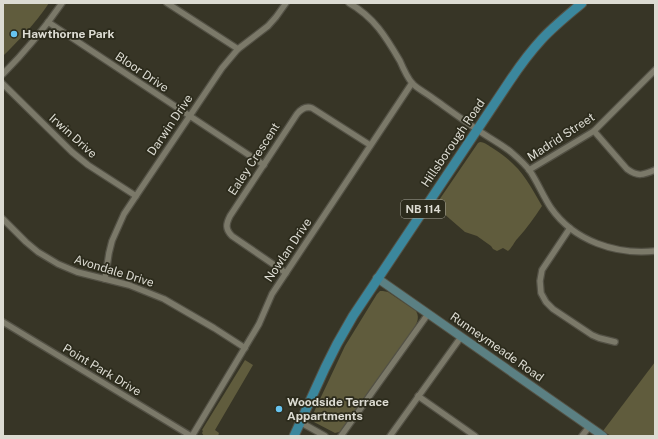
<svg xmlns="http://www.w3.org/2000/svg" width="658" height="439" font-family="'Public Sans',sans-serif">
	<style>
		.green { fill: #605c3d }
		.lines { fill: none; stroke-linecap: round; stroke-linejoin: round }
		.street-casing { stroke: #535145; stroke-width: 8 }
		.secondary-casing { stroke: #535145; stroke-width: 10 }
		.primary-casing { stroke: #535145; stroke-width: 11 }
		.street { stroke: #7b7969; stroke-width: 5.5 }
		.secondary { stroke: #5b8083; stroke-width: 8 }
		.primary { stroke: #3b879d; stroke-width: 9 }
		.poi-dot { fill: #67c4f0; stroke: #2c2b1c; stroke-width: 1.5 }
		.labels { text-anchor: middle; stroke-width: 3.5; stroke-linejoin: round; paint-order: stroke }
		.shield { fill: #2c2b1c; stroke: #a7a69b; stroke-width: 1 }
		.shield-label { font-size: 11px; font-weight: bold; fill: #dcdbd2 }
		.poi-label { font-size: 12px; font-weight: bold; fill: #dcdbd2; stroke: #2c2b1c; text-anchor: start }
		.street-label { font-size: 12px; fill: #dcdbd2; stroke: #2c2b1c }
	</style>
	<rect width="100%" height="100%" fill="#373526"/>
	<g class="green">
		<path d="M3 3H49C36 23 20 39 3 56Z"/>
		<path d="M480 142C485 142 489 146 494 149 520 166 527 180 542 206 534 218 527 228 518 238 514 242 512 248 508 251L503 248 497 251 493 249 491 246 477 236 465 232 435 206 478 143Z"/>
		<path d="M380 291H383L388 292 416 311C421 319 415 326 411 333L343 429 339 432 335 433 314 422 312 417 313 414 345 346 377 294Z"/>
		<polygon points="245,360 253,365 215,430 219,433 218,436 204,436 202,433 203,431 202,430"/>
		<polygon points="655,362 655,436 611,436 603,431"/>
	</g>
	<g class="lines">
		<defs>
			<g id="street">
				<polyline points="167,3 238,49"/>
				<path d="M349 3C374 17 386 37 400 61 403 68 407 77 412 83 416 88 428 94 434 99 448 109 463 120 478 130 489 138 501 144 511 152 518 158 525 164 530 171 538 183 543 196 551 208 574 241 616 255 655 251"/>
				<polyline points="48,22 264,165"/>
				<path d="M3 74C25 52 44 29 62 3"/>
				<polyline points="3,84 72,152 88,165 136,196"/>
				<path d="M594 131 627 169C638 177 643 175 655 170"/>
				<polyline points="529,170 594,131 655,70"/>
				<polyline points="3,219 26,242 38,252 58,264 77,272 129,285 164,299 214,328 245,348"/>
				<polyline points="570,228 542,270 540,281 541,293 546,302 553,309 592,335 599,338 615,342"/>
				<path d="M286 273 232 236C225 229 226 224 230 216L297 114C301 109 306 106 312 108L370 145"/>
				<polyline points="105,279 109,253 112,241 124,214 136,196 222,68 238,49 268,26 276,17 286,3"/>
				<polyline points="3,322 191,436"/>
				<polyline points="418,396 475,436"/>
				<polyline points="300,422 325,436"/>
				<polyline points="192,436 259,324 272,294 412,83"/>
				<polyline points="341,436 428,314"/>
				<polyline points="390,436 461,337"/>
				<polyline points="582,436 589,427"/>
			</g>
			<polyline id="secondary" points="377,278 603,436"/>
			<path id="primary" d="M294 436 325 368 337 344 353 316 509 82C519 67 530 52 542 39 554 26 568 15 582 3"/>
		</defs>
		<use href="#street" class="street-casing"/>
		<use href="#secondary" class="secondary-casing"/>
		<use href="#primary" class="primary-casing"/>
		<use href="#street" class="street"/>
		<use href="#secondary" class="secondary"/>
		<use href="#primary" class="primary"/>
	</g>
	<g class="poi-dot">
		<circle cx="14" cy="34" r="4"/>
		<circle cx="279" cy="409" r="4"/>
	</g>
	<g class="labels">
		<rect class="shield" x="401" y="200" width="44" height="18" rx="3"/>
		<g class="shield-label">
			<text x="423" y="213">NB 114</text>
		</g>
		<g class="poi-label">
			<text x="22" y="38">Hawthorne Park</text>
			<text x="287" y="406">Woodside Terrace<tspan x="287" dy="14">Appartments</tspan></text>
		</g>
		<g class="street-label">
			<text transform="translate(142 72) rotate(34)" y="4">Bloor Drive</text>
			<text transform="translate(170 125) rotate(-56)" y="4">Darwin Drive</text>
			<text transform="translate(73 136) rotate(42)" y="4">Irwin Drive</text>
			<text transform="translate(561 137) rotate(-33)" y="4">Madrid Street</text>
			<text transform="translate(453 143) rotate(-56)" y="4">Hillsborough Road</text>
			<text transform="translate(254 159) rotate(-57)" y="4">Ealey Crescent</text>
			<text transform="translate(288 250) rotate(-56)" y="4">Nowlan Drive</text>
			<text transform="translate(114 271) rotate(17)" y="4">Avondale Drive</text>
			<text transform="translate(497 347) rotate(35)" y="4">Runneymeade Road</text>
			<text transform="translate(102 370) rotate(31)" y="4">Point Park Drive</text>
		</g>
	</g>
	<rect width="658" height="439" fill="none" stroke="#dcdbd2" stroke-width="8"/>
</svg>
